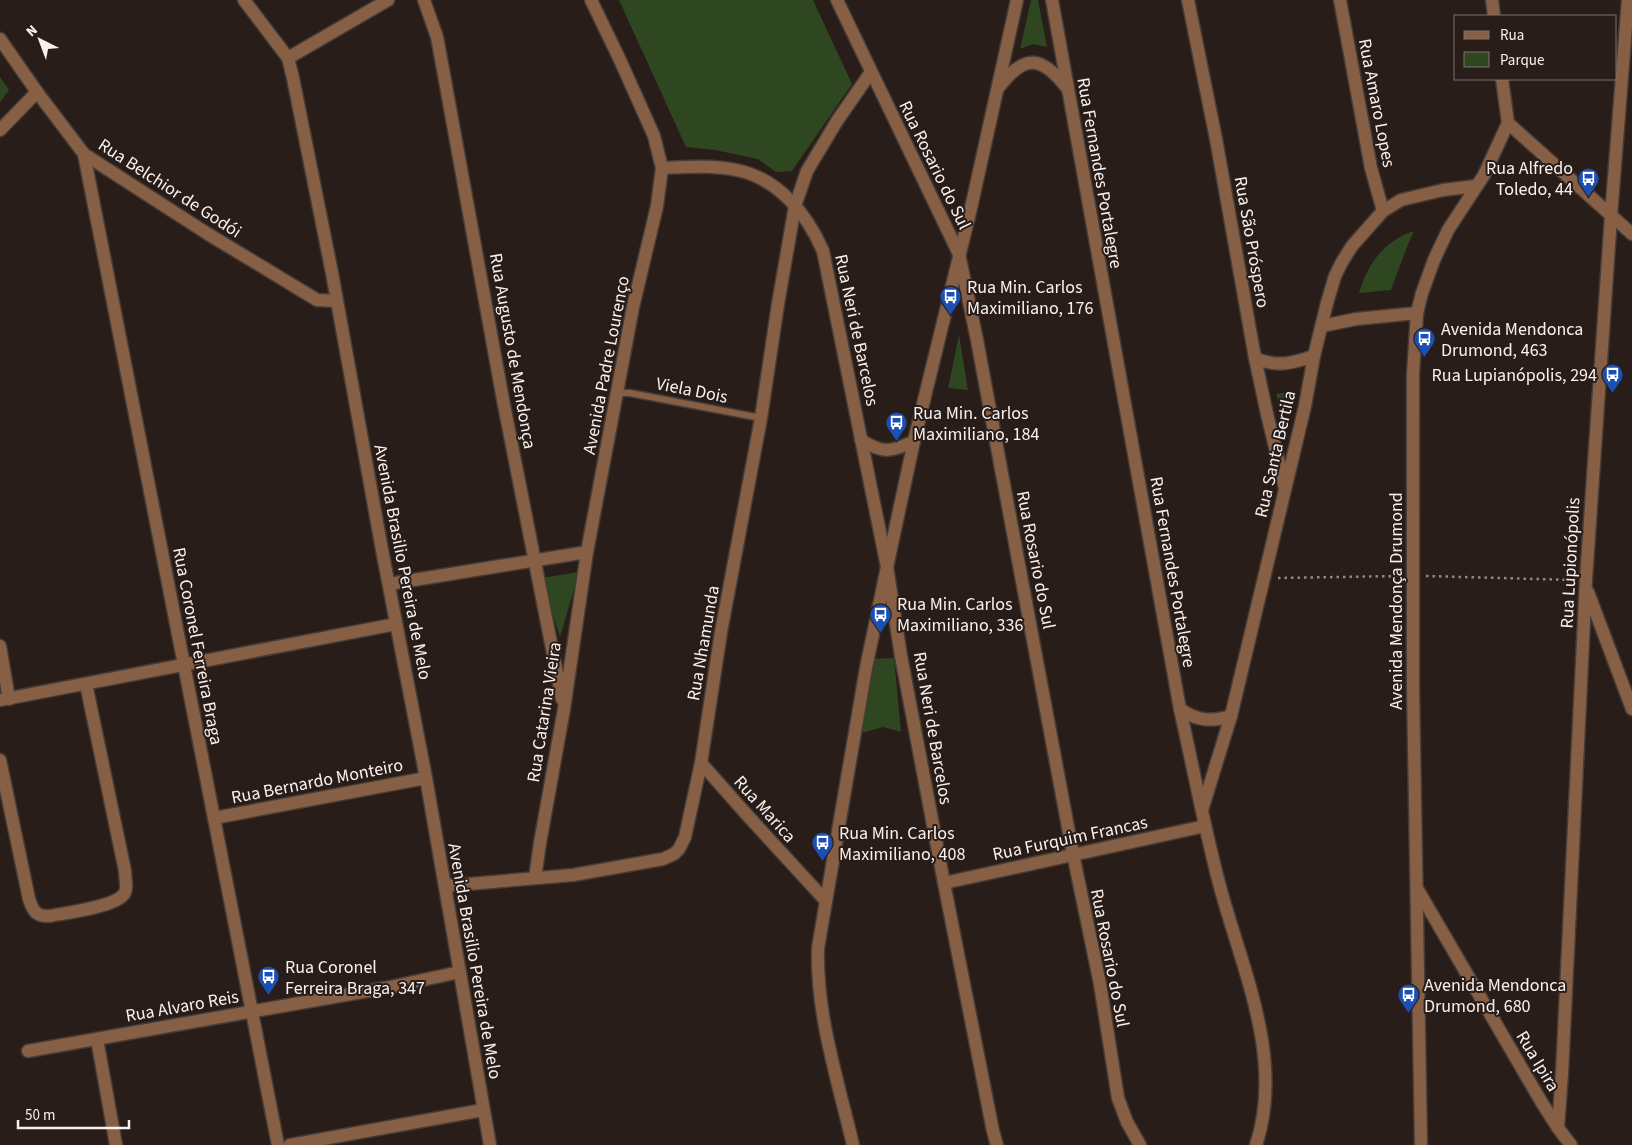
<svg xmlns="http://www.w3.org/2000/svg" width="1632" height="1145" font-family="'Source Sans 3',sans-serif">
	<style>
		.green { fill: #2f4721 }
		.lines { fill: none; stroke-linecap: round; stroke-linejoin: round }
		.lane-casing { stroke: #453b37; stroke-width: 9 }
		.street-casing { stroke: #453b37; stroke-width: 15 }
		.path { stroke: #928885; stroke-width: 2.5; stroke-dasharray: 2.5 4; stroke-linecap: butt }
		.lane { stroke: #875f44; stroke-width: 6 }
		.street { stroke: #875f44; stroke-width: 12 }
		.labels { text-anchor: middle; stroke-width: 4; stroke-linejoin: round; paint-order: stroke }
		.street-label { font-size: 18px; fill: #faf1ee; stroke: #281d19 }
		.poi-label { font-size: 18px; fill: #faf1ee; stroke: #281d19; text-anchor: start }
	</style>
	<rect width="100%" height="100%" fill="#281d19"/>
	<g class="green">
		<polygon points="619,0 813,0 852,84 792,171 776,172 758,159 715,150 686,147"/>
		<polygon points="1031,0 1038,0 1047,47 1033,44 1020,49"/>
		<polygon points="0,77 9,90 0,102"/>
		<path d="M1414 231 1408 244 1391 290 1359 293C1368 263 1384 241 1414 231Z"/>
		<polygon points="959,335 968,390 948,388"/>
		<polygon points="1290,392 1284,416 1276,394"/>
		<polygon points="579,572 560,637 541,578"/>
		<polygon points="894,658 901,732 883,727 862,733 871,659"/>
	</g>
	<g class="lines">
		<defs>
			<polyline id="lane" points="618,393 630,393 761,418"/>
			<g id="street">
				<polyline points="244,0 288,58 293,78 332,273 382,550 426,778 490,1145"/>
				<polyline points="424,0 437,37 444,75 503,400 562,699"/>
				<polyline points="837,0 959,254 977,340 1073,854 1100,984 1118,1098 1127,1122 1140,1145"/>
				<path d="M1052 0 1180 709C1193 767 1204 826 1219 883 1241 967 1285 1058 1256 1145"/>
				<polyline points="1188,0 1216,139 1255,358 1267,414 1285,488"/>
				<polyline points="1340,0 1371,168 1383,211"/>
				<polyline points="1492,0 1494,16"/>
				<polyline points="0,39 37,92 84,154 208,234 317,300 337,301"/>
				<polyline points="288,58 388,0"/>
				<path d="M999 87C1025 53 1042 56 1067 88"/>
				<polyline points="1508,123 1632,234"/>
				<polyline points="0,130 37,92"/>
				<polyline points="84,154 278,1145"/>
				<path d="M662 168C686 167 712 165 736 170 778 178 807 214 823 251L887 567 901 656 944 883 993 1131 997 1145"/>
				<polyline points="1322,326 1356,319 1417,313"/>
				<path d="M1255 358C1277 368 1293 363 1314 356"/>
				<path d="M861 440C883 454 892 452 914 441"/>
				<polyline points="389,584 587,552"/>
				<polyline points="1588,592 1632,709"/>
				<polyline points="0,646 9,699"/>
				<polyline points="0,700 396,624"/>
				<path d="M1180 709C1197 721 1212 722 1231 716"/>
				<path d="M0 760 29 899C33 911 36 917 50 916 65 913 115 907 124 894 128 889 125 878 125 871L86 684"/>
				<polyline points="701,763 748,816 825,900"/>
				<polyline points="1202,810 1231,716 1305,406 1314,356 1327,303 1335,276 1342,262 1352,246 1383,211 1401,200 1443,190 1476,186"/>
				<polyline points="214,818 426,778"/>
				<polyline points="535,878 540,843 564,709 587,552 633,307 657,206 662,168 654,136 620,60 591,0"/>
				<polyline points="944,883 1205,826"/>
				<polyline points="445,886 573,875 663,859 674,854 679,849 685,837 701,763 721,632 761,418 778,304 795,206 807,171 837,121 871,72"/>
				<polyline points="1418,890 1542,1103 1558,1128 1571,1145"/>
				<polyline points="97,1039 116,1145"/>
				<polyline points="28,1051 385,988 460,972"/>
				<polyline points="1558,1128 1562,1073 1586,579 1611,216 1628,0"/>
				<polyline points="290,1145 483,1110"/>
				<path d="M853 1145C838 1081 816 1014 818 948L866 668 887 567 914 441 971 208 1017 0"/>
				<polyline points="1421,1145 1413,687 1413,374 1417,313 1422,293 1434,260 1448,230 1484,175 1508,123 1502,79"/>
			</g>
		</defs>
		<use href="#lane" class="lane-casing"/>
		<use href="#street" class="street-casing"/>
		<g class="path">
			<polyline points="1426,576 1573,580"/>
			<polyline points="1278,578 1400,576"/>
		</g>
		<use href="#lane" class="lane"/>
		<use href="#street" class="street"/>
	</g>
	<defs>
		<symbol id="bus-pin" viewBox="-11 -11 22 30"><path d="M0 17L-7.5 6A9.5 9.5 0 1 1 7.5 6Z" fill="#1a4fb4" stroke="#281d19"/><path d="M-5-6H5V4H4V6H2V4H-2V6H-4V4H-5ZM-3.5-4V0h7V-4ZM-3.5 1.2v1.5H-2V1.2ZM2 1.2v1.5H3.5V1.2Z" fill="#fff"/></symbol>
	</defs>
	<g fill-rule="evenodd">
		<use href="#bus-pin" x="1576" y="166" width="25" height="34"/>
		<use href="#bus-pin" x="938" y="284" width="25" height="34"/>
		<use href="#bus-pin" x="1412" y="326" width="25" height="34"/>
		<use href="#bus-pin" x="1600" y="362" width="25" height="34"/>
		<use href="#bus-pin" x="884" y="410" width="25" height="34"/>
		<use href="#bus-pin" x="868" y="602" width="25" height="34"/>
		<use href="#bus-pin" x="810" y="830" width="25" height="34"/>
		<use href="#bus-pin" x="256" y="964" width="25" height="34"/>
		<use href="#bus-pin" x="1396" y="982" width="25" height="34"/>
	</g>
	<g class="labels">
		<g class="street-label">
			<text transform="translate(1377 103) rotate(79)" y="6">Rua Amaro Lopes</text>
			<text transform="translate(935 165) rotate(64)" y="6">Rua Rosario do Sul</text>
			<text transform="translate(1100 173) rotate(80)" y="6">Rua Fernandes Portalegre</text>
			<text transform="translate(170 188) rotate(33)" y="6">Rua Belchior de Godói</text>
			<text transform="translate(1252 242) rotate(80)" y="6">Rua São Próspero</text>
			<text transform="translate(857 330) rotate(78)" y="6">Rua Neri de Barcelos</text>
			<text transform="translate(513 351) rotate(80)" y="6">Rua Augusto de Mendonça</text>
			<text transform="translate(606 365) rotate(-79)" y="6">Avenida Padre Lourenço</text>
			<text transform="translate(692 390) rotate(11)" y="6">Viela Dois</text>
			<text transform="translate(1275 454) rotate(-77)" y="6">Rua Santa Bertila</text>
			<text transform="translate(1036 560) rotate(79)" y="6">Rua Rosario do Sul</text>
			<text transform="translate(403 562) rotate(79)" y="6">Avenida Brasilio Pereira de Melo</text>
			<text transform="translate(1570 563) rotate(-87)" y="6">Rua Lupionópolis</text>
			<text transform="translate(1173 572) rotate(80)" y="6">Rua Fernandes Portalegre</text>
			<text transform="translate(1396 601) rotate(-90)" y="6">Avenida Mendonça Drumond</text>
			<text transform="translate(703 643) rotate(-80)" y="6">Rua Nhamunda</text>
			<text transform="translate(198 646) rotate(79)" y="6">Rua Coronel Ferreira Braga</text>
			<text transform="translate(544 712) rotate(-81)" y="6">Rua Catarina Vieira</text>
			<text transform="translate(933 728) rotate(80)" y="6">Rua Neri de Barcelos</text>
			<text transform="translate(317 781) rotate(-11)" y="6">Rua Bernardo Monteiro</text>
			<text transform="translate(765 809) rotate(48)" y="6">Rua Marica</text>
			<text transform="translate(1070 838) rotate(-12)" y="6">Rua Furquim Francas</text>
			<text transform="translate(1110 958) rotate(79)" y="6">Rua Rosario do Sul</text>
			<text transform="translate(475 961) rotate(80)" y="6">Avenida Brasilio Pereira de Melo</text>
			<text transform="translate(182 1006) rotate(-10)" y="6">Rua Alvaro Reis</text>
			<text transform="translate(1538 1061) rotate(59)" y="6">Rua Ipira</text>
		</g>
		<g class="poi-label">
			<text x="1573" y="174" text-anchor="end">Rua Alfredo<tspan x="1573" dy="21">Toledo, 44</tspan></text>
			<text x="967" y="293">Rua Min. Carlos<tspan x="967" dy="21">Maximiliano, 176</tspan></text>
			<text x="1441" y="335">Avenida Mendonca<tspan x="1441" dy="21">Drumond, 463</tspan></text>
			<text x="1597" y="381" text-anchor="end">Rua Lupianópolis, 294</text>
			<text x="913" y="419">Rua Min. Carlos<tspan x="913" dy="21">Maximiliano, 184</tspan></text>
			<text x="897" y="610">Rua Min. Carlos<tspan x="897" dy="21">Maximiliano, 336</tspan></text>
			<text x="839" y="839">Rua Min. Carlos<tspan x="839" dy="21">Maximiliano, 408</tspan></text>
			<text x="285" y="973">Rua Coronel<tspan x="285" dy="21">Ferreira Braga, 347</tspan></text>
			<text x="1424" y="991">Avenida Mendonca<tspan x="1424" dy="21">Drumond, 680</tspan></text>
		</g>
	</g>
	<rect x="1454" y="15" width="162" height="65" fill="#281d19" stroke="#7c726e"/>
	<rect x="1464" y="31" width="25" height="8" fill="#875f44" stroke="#7c726e"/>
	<text x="1500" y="40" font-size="15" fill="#faf1ee">Rua</text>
	<rect x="1464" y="52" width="25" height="15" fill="#2f4721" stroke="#7c726e"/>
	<text x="1500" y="65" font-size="15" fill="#faf1ee">Parque</text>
	<g transform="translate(40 40) rotate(318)" stroke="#281d19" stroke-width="4" paint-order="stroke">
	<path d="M0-4L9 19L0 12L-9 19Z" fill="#faf1ee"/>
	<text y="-8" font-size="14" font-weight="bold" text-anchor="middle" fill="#faf1ee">N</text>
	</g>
	<path d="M18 1120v8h111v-8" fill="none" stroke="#faf1ee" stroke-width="2.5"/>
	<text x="25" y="1120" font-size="15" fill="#faf1ee" stroke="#281d19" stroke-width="4" paint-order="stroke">50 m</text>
</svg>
